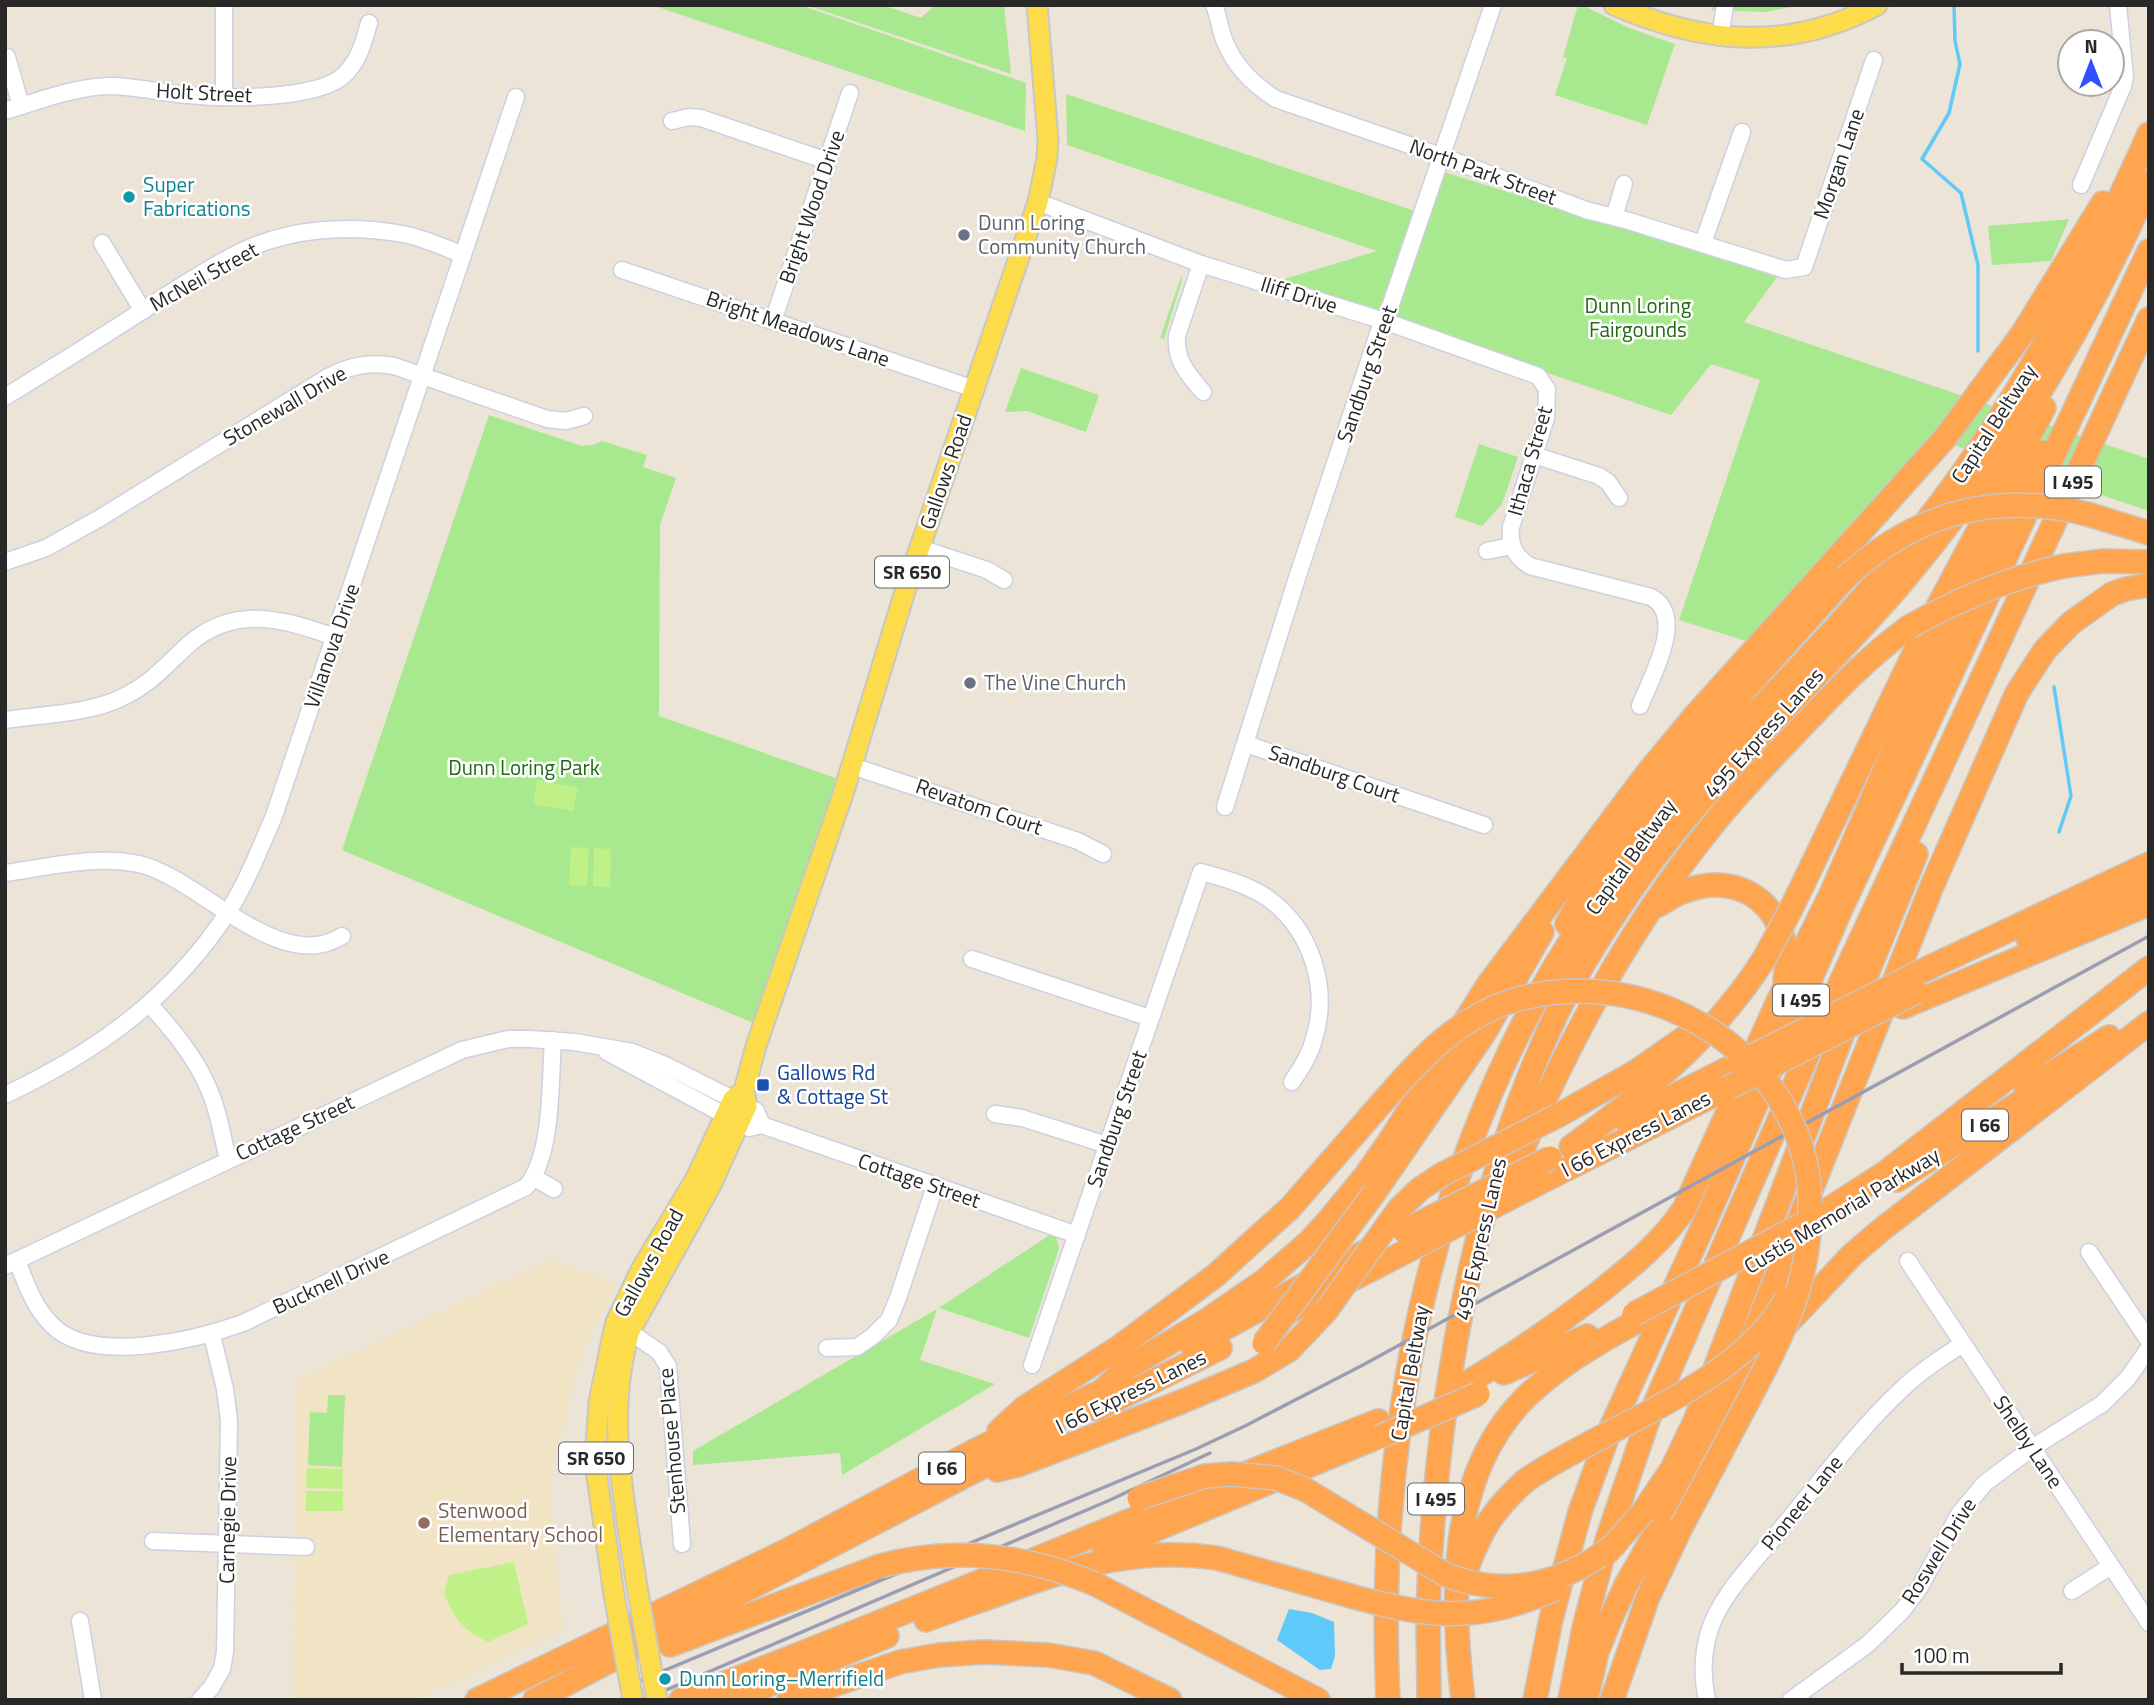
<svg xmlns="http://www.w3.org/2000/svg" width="2154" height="1705" font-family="'Titillium Web',sans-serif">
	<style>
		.education { fill: #f0e4c4 }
		.green { fill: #a8e88e }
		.pitch { fill: #c0f188 }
		.water { fill: #5fc9f9 }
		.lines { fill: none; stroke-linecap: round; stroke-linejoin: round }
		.stream { stroke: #5fc9f9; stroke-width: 3.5 }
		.minor-casing { stroke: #cdd0e3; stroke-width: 19 }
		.major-casing { stroke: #c7c7c7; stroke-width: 23 }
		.highway-casing { stroke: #c7c7c7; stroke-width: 26 }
		.minor { stroke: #fff; stroke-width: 16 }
		.major { stroke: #fddc4b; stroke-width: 19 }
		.highway { stroke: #ffa44f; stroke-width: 23 }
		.rail { stroke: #9a9db4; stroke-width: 3.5 }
		.major-bridge-casing { stroke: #c7c7c7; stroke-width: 23; stroke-linecap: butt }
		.highway-bridge-casing { stroke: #c7c7c7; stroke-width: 26; stroke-linecap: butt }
		.major-bridge { stroke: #fddc4b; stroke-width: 19 }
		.highway-bridge { stroke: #ffa44f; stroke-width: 23 }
		.culture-dot { fill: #0f9aa8; stroke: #fff; stroke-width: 2.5 }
		.worship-dot { fill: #6b7280; stroke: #fff; stroke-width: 2.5 }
		.transit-dot { fill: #1a4fb4; stroke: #fff; stroke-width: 2.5 }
		.education-dot { fill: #8d6e63; stroke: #fff; stroke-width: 2.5 }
		.labels { text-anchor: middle; stroke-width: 5; stroke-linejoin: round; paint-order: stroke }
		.shield { fill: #fff; stroke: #686868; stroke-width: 2 }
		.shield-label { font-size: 19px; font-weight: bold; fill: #282828 }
		.street-label { font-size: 21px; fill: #282828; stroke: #fff }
		.culture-label { font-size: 21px; fill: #0d838f; stroke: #fff; text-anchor: start }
		.worship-label { font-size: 21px; fill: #5b616d; stroke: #fff; text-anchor: start }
		.park-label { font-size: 21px; fill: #216913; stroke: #fff }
		.transit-label { font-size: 21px; fill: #164399; stroke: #fff; text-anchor: start }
		.education-label { font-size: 21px; fill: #785e54; stroke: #fff; text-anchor: start }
	</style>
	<rect width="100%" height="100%" fill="#ece4d7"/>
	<polygon class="education" points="550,1260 618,1284 597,1322 580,1360 549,1480 563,1631 414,1700 293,1700 297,1380"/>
	<g class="green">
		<polygon points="652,5 800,5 1026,83 1025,131"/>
		<polygon points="806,5 882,5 921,18 935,5 1004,5 1011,74"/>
		<polygon points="1578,5 1582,5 1629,28 1675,44 1647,125 1555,95 1567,58 1563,57"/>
		<polygon points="1715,5 1805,5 1764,12 1711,10"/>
		<polygon points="1066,94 1424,214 1444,172 1777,277 1744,322 2149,459 2149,511 1936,439 1920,463 1746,641 1679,620 1760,380 1711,364 1671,415 1278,281 1377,251 1067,145"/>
		<polygon points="2069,219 2051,261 1992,265 1988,226"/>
		<polygon points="1182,274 1182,280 1164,339 1160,338"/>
		<polygon points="1021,368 1099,395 1086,432 1027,411 1005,412"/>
		<polygon points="489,415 582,446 593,445 602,441 647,455 643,467 676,478 660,525 659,716 847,782 763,1027 342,850"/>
		<polygon points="1479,444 1518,457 1502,504 1482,526 1455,517"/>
		<polygon points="1051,1234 1056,1237 1059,1249 1029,1338 939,1308"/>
		<polygon points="937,1309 920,1360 995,1384 842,1475 840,1453 693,1465 693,1451"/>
		<polygon points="328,1395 345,1395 342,1467 308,1465 310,1412 327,1413"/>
	</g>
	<g class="pitch">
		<polygon points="537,780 578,788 573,811 533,804"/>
		<polygon points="571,847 589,848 587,886 569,885"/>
		<polygon points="594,848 611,849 610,887 593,886"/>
		<polygon points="307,1468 343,1469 343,1489 306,1488"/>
		<rect x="306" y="1491" width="37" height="20"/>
		<path d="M514 1562 528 1624 488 1642C462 1630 455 1619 444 1594L449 1575Z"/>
	</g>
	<polygon class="water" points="1289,1609 1312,1613 1334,1622 1335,1656 1331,1669 1320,1670 1277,1640"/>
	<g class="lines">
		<g class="stream">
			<polyline points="1954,5 1955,41 1960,64 1949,113 1922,159 1961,193 1978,265 1978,351"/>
			<polyline points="2054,687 2071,796 2059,832"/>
		</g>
		<defs>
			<g id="minor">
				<path d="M1214 5C1219 17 1220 31 1225 42 1235 67 1254 85 1276 99L1441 156 1586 210 1629 221 1786 270 1804 267 1874 60"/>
				<polyline points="1720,37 1725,5"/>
				<polyline points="7,57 21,106"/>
				<polyline points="224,97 224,5"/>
				<path d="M5 111C38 101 74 87 109 86 135 86 162 93 188 95 224 99 318 100 344 75 359 61 364 41 369 23"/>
				<polyline points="672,121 689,117 701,118 827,161"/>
				<polyline points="2081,185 2123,86 2125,77 2118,5"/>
				<path d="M1038 202 1201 264 1384 321 1538 376 1547 389 1546 418 1511 527C1509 545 1515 557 1530 566L1651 597C1687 616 1651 677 1640 706"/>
				<polyline points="1614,217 1624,184"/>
				<polyline points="102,243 143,311"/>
				<polyline points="1703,243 1742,132"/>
				<path d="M1201 264 1177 336C1175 361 1188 374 1203 392"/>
				<polyline points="622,270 974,389"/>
				<polyline points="773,321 850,93"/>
				<path d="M5 397C52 368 99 339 145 309 175 290 205 270 236 254 287 228 348 224 403 234 424 238 444 247 463 255"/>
				<polyline points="1534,455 1599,476 1608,482 1619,498"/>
				<polyline points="920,548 987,570 1004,580"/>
				<polyline points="1487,551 1511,546"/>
				<path d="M5 562 46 548 100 518 328 377C351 365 370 362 394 366L547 419 566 421 584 416"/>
				<path d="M5 720C39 715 91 713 121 698 151 684 165 666 188 645 234 604 284 619 335 637"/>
				<polyline points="1246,744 1484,825"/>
				<polyline points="852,766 1078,841 1103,854"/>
				<polyline points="1225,807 1297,578 1379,331 1388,313 1493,5"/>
				<path d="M5 873C48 867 96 855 139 864 200 878 279 976 342 936"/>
				<polyline points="972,959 1150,1018"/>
				<path d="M149 1004C172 1029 193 1054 207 1085 218 1108 222 1135 228 1160"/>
				<polyline points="607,1052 749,1128 762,1125 1077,1235"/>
				<path d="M5 1095C96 1052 172 998 228 912 247 882 260 848 274 816L516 97"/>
				<polyline points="995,1114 1022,1118 1107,1145"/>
				<polyline points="535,1178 554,1189"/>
				<polyline points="2089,1252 2149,1341"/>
				<path d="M17 1260C26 1284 34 1308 53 1326 93 1365 196 1340 243 1323L526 1187C553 1156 550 1081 553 1040"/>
				<polyline points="1908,1261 2149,1623"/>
				<polyline points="5,1266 462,1050 508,1039 530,1039 575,1042 632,1052 665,1065 756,1111 762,1125"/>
				<polyline points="620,1325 659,1352 668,1366 682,1544"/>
				<polyline points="827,1348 857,1347 873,1336 889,1320 898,1298 935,1186"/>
				<path d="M1032 1365 1201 872C1223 878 1246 884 1266 897 1311 928 1330 987 1314 1039 1310 1055 1301 1068 1292 1082"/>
				<polyline points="153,1541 306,1547"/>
				<polyline points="2072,1591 2111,1566"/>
				<polyline points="80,1621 93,1700"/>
				<polyline points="200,1700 211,1688 222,1669 225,1652 229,1421 225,1389 212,1335"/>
				<path d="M1707 1700C1701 1674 1703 1645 1713 1621 1728 1587 1757 1559 1780 1530 1820 1482 1857 1431 1903 1388 1921 1371 1942 1357 1963 1344"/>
				<polyline points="1791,1700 1868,1644 1902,1611 1920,1587 1959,1514 1985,1483 2032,1448 2102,1404 2128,1378 2149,1348"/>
			</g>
			<g id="major">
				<path d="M1614 5C1703 44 1789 52 1877 5"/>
				<path d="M637 1587C625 1503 604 1415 630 1331L710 1187 747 1106 744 1091 756 1046 844 791 906 588 1038 202 1047 158 1048 139 1037 5"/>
				<polyline points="614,1595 595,1463 599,1402 612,1339 616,1322 642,1268 695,1180 733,1099 744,1091"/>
			</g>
			<g id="highway">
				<polyline points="2087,514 2149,533"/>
				<polyline points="2064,566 2103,561 2149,562"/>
				<path d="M1659 905C1725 858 1796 898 1785 980"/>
				<polyline points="1790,911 1926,629 2044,408"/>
				<polyline points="1567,924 1611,846 1650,795 1845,578"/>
				<polyline points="2028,939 2149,882"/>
				<polyline points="1922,971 2149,864"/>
				<polyline points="1903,1007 2149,904"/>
				<polyline points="2026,1090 2109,1037"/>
				<polyline points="1559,1115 1637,1071 1690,1034"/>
				<polyline points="1626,1120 1739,1063"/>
				<path d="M1571 1147C1644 1093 1714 1038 1764 959"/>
				<polyline points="1897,1180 2043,1088"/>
				<polyline points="1541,1182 1728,1088"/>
				<path d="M1506 1190C1558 1059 1625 932 1715 822 1739 792 1766 764 1793 736 1830 697 1865 659 1909 627"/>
				<polyline points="1374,1193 1483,1035 1542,932"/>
				<polyline points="1823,1213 1885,1173 2149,968"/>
				<polyline points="1281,1316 1403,1253"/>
				<polyline points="1785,1326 1852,1255 1881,1230 2149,1023"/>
				<polyline points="1192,1346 1374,1247"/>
				<polyline points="1504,1373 1587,1336"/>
				<path d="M1454 1391C1503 1362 1550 1330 1596 1295 1629 1268 1660 1245 1684 1209L1780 997 1832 892 1939 645 2000 526 2042 452"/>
				<polyline points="1100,1393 1125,1369 1206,1321 1264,1281 1310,1241 1328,1221 1366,1175 1391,1139 1488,985 1649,771 1693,718 1945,438 2023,333 2103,203"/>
				<polyline points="1097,1409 1220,1348"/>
				<polyline points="999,1431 1024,1408 1118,1348 1216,1275 1290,1208 1373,1113"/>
				<polyline points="1711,1435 1739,1371 1932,886 2017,693 2045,650 2071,623 2112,594 2126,589 2149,585"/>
				<polyline points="997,1470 1018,1465 1181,1402 1254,1371 1289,1350 1326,1311"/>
				<polyline points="1643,1512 1672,1469 1695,1421 1844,1030 1916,854"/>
				<polyline points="1104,1551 1373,1439"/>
				<path d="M1466 1571C1480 1531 1493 1510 1525 1481"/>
				<polyline points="1095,1584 1318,1700"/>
				<path d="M926 1620C954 1609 983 1600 1012 1589 1083 1564 1141 1547 1217 1558L1354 1597"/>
				<polyline points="670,1645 880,1566"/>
				<polyline points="477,1700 786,1551 980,1448 1111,1387"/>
				<polyline points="535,1700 1053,1430"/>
				<path d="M681 1700C916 1611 1145 1512 1378 1421"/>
				<polyline points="732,1700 887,1636"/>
				<polyline points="789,1700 900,1662 939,1655 984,1652 1048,1655 1094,1663 1170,1700"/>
				<path d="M1388 1700C1376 1451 1423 1198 1547 980 1577 928 1612 879 1648 831 1683 785 1723 746 1763 705 1807 660 1850 613 1891 565 2001 437 2080 288 2149 134"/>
				<path d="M1429 1700C1429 1662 1427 1624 1429 1587 1437 1399 1475 1183 1557 1013 1579 967 1609 922 1638 880 1715 771 1817 682 1903 581 2004 461 2086 327 2149 183"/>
				<path d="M1463 1700C1451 1599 1447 1476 1525 1398 1557 1367 1595 1344 1634 1323"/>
				<polyline points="1535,1700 1551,1619 1580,1512 1610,1430 1705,1222 1840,911 2149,251"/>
				<polyline points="1570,1700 1584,1628 1607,1540 1648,1420 1814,1040 2149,319"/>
				<polyline points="1586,1700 1597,1652 1610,1620 1626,1585 1718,1423"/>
				<polyline points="1612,1700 1648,1597 1681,1527"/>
			</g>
		</defs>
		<use href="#minor" class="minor-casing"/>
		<use href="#major" class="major-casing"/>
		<use href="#highway" class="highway-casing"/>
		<use href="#minor" class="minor"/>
		<use href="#major" class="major"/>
		<use href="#highway" class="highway"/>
		<g class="rail">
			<polyline points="627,1686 1196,1449 1245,1426 1361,1366 2149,936"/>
			<polyline points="643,1700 1110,1500 1210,1453"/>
		</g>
		<defs>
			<g id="major-bridge">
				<polyline points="637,1587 657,1700"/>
				<polyline points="614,1595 633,1700"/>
			</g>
			<g id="highway-bridge">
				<path d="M1845 578C1915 513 1994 491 2087 514"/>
				<path d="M1909 627C1959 599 2008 578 2064 566"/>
				<polyline points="1764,959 1790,911"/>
				<polyline points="1739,1063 1922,971"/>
				<polyline points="1728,1088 1916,992"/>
				<path d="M1373 1113C1412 1068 1449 1023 1506 1003 1642 956 1806 1052 1810 1201 1812 1282 1782 1336 1746 1405 1724 1446 1703 1487 1681 1527"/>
				<polyline points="1404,1231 1550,1158"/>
				<polyline points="1403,1253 1541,1182"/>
				<polyline points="1326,1311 1399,1209 1420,1189 1441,1175 1559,1115"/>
				<polyline points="1634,1314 1820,1215"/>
				<polyline points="1264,1343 1374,1193"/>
				<polyline points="1379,1437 1478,1394"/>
				<path d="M1525 1481C1603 1427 1742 1384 1786 1299"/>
				<path d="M1139 1498 1205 1476 1232 1474 1276 1478 1306 1490 1446 1575C1508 1599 1565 1584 1617 1543"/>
				<polyline points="1606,1554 1643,1512"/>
				<path d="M880 1566C954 1546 1024 1554 1095 1584"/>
				<path d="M1354 1597C1431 1618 1480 1623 1555 1589"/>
			</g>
		</defs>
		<use href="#major-bridge" class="major-bridge-casing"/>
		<use href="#highway-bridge" class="highway-bridge-casing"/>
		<use href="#major-bridge" class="major-bridge"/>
		<use href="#highway-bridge" class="highway-bridge"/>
	</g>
	<g class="culture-dot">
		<circle cx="129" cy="197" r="7"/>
		<circle cx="665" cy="1679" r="7"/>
	</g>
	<g class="worship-dot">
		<circle cx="964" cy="235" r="7"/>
		<circle cx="970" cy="683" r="7"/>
	</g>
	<rect class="transit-dot" x="756" y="1078" width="14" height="14" rx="3.5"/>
	<circle class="education-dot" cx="424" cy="1523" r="7"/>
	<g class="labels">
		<g class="shield">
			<rect x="2045" y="466.5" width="56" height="31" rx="5"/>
			<rect x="875" y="556.5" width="74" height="31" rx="5"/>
			<rect x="1773" y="984.5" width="56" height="31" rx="5"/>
			<rect x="1962" y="1109.5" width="46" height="31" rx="5"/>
			<rect x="559" y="1442.5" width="74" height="31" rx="5"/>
			<rect x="919" y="1452.5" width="46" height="31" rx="5"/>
			<rect x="1408" y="1483.5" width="56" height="31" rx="5"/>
		</g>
		<g class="shield-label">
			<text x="2073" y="489">I 495</text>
			<text x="912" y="579">SR 650</text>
			<text x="1801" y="1007">I 495</text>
			<text x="1985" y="1132">I 66</text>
			<text x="596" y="1465">SR 650</text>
			<text x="942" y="1475">I 66</text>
			<text x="1436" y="1506">I 495</text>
		</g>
		<g class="street-label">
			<text transform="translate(204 93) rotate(3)" y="7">Holt Street</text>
			<text transform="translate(1839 164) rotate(-71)" y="7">Morgan Lane</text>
			<text transform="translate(1483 172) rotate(20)" y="7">North Park Street</text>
			<text transform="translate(812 207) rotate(-71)" y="7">Bright Wood Drive</text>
			<text transform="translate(204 277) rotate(-29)" y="7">McNeil Street</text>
			<text transform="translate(1299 295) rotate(17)" y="7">Iliff Drive</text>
			<text transform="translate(798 329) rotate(19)" y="7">Bright Meadows Lane</text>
			<text transform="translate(1367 374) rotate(-71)" y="7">Sandburg Street</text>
			<text transform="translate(285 406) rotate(-30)" y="7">Stonewall Drive</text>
			<text transform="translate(1994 424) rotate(-57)" y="7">Capital Beltway</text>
			<text transform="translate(1530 461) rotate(-74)" y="7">Ithaca Street</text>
			<text transform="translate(946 472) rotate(-71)" y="7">Gallows Road</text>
			<text transform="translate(332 646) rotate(-71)" y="7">Villanova Drive</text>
			<text transform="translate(1764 733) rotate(-48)" y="7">495 Express Lanes</text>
			<text transform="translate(1334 774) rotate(19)" y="7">Sandburg Court</text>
			<text transform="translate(979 807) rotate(19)" y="7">Revatom Court</text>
			<text transform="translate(1631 857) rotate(-54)" y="7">Capital Beltway</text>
			<text transform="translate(1117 1119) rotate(-71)" y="7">Sandburg Street</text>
			<text transform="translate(295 1128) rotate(-25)" y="7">Cottage Street</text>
			<text transform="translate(1636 1134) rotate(-27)" y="7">I 66 Express Lanes</text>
			<text transform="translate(919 1181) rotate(19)" y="7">Cottage Street</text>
			<text transform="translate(1842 1211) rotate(-31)" y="7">Custis Memorial Parkway</text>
			<text transform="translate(1481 1239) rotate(-77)" y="7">495 Express Lanes</text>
			<text transform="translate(649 1263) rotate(-61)" y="7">Gallows Road</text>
			<text transform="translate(331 1282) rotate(-25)" y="7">Bucknell Drive</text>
			<text transform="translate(1410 1373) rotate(-80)" y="7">Capital Beltway</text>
			<text transform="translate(1131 1392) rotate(-26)" y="7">I 66 Express Lanes</text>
			<text transform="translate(672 1441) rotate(-95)" y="7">Stenhouse Place</text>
			<text transform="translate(2028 1442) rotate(56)" y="7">Shelby Lane</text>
			<text transform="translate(1802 1503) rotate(-51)" y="7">Pioneer Lane</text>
			<text transform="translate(228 1520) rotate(-89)" y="7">Carnegie Drive</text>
			<text transform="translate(1939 1551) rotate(-58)" y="7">Roswell Drive</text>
		</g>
		<g class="culture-label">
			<text x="143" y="192">Super<tspan x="143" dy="24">Fabrications</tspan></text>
			<text x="679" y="1686">Dunn Loring–Merrifield</text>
		</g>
		<g class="worship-label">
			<text x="978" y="230">Dunn Loring<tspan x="978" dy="24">Community Church</tspan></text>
			<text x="984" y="690">The Vine Church</text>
		</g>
		<g class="park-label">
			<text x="1638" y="313">Dunn Loring<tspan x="1638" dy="24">Fairgounds</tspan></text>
			<text x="524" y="775">Dunn Loring Park</text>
		</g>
		<g class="transit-label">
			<text x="777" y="1080">Gallows Rd<tspan x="777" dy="24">&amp; Cottage St</tspan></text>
		</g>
		<g class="education-label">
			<text x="438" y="1518">Stenwood<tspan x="438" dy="24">Elementary School</tspan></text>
		</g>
	</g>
	<rect width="2154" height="1705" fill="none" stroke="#282828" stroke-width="14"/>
	<g transform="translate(2091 63)"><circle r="33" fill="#ffffff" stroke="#a9a9a9" stroke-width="2"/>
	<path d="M0-5L12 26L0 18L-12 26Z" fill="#314eff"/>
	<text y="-10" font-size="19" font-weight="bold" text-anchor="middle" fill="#282828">N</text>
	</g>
	<path d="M1902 1663v10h159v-10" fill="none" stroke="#282828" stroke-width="3.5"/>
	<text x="1912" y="1663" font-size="21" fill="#282828" stroke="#ffffff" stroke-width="5" paint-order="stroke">100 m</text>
</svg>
